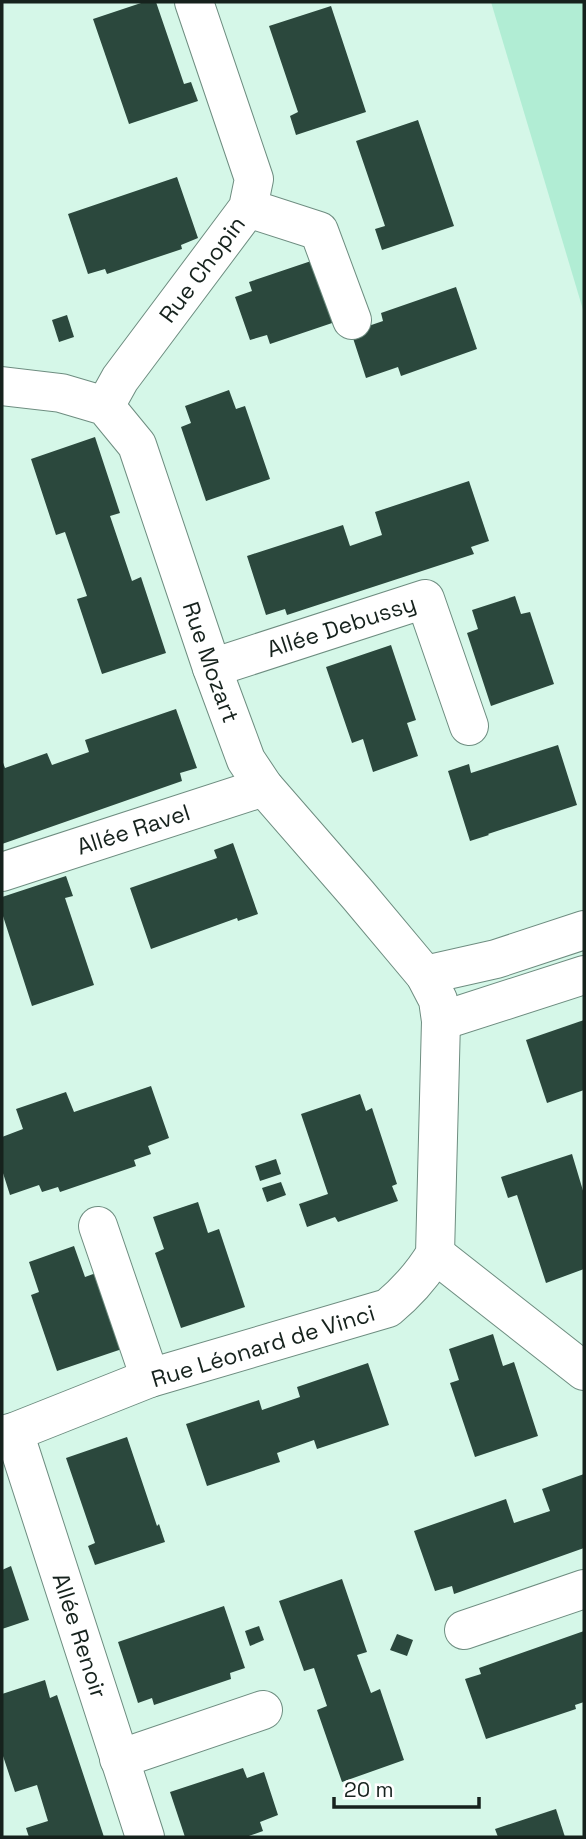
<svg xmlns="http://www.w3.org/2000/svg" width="586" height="1839" font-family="'Space Grotesk',sans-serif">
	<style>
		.green { fill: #b1edd4 }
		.building { fill: #2b483d }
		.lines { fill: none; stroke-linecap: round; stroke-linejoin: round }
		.minor-casing { stroke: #6e8d80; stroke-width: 40 }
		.minor { stroke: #fff; stroke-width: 38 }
		.labels { text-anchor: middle; stroke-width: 7; stroke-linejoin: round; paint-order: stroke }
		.street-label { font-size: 23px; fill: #16221d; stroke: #fff }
	</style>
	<rect width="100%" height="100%" fill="#d5f7e8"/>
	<polygon class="green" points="491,2 584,2 584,313"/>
	<g class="building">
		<polygon points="144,2 156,2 184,84 191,82 198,101 129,124 93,19"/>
		<polygon points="331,6 366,112 296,135 290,116 298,112 269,26"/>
		<polygon points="418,120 454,226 382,250 375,229 385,226 356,141"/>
		<polygon points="177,177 198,238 181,245 182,249 107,274 105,269 88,274 68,214"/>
		<polygon points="323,257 344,319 270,344 267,335 250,340 235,297 252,291 249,282"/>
		<polygon points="456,287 477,349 401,376 398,367 366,378 351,332 383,321 381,313"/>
		<polygon points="67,315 74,337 59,342 52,320"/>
		<polygon points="229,390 236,409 245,406 270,479 206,501 181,427 191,423 185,406"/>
		<polygon points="95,437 120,513 110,516 132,581 141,577 166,653 102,674 77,599 87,596 65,532 56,535 31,459"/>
		<polygon points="469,481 489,541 471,547 474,554 287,615 285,609 266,615 247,556 343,525 350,546 382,535 375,512"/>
		<polygon points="515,596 521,614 530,612 554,684 491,706 467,633 478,629 472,610"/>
		<polygon points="391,645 416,720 407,723 418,756 373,772 363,739 352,743 326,667"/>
		<polygon points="176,709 197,768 180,773 182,781 2,844 2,760 5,768 47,753 52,765 89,752 85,740"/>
		<polygon points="558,745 577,805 488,834 489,835 470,841 448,771 469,764 471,773"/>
		<polygon points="233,843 258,914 238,921 237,918 151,949 130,888 217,858 214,850"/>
		<polygon points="66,876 73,896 65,898 94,985 32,1006 2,913 2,897"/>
		<polygon points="584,1020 584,1090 547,1103 526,1040"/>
		<polygon points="151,1086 169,1138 148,1146 151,1154 134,1160 136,1166 60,1192 58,1187 42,1192 39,1185 10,1195 2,1170 2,1137 23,1129 16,1109 66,1092 74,1112"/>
		<polygon points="360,1094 366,1111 372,1108 397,1184 392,1186 398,1201 338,1222 335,1217 307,1227 299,1204 328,1194 301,1114"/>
		<polygon points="572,1154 584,1194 584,1269 546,1283 517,1195 508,1198 501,1177"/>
		<polygon points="276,1159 281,1174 260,1181 255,1166"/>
		<polygon points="281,1182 286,1195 267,1202 262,1188"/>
		<polygon points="198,1202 208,1233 219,1229 245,1307 181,1328 155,1253 164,1249 153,1217"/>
		<polygon points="74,1246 85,1277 96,1273 122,1349 57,1371 31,1295 39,1292 29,1262"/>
		<polygon points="493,1334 503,1366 514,1362 538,1436 475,1457 450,1383 459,1380 449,1349"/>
		<polygon points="368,1363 389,1425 317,1449 314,1440 277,1453 280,1462 207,1486 186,1424 259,1400 262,1410 300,1397 297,1387"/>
		<polygon points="127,1437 157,1526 159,1524 165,1542 95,1565 88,1546 95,1543 66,1458"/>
		<polygon points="584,1474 584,1548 454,1594 452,1586 435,1591 414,1531 506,1499 514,1523 550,1511 542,1489"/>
		<polygon points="11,1566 29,1620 2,1629 2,1570"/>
		<polygon points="342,1579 367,1652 357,1655 371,1693 380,1689 404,1760 342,1782 317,1710 327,1706 314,1668 304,1671 279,1601"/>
		<polygon points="224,1606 245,1668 230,1673 231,1679 154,1705 152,1698 138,1703 118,1642"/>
		<polygon points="259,1626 264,1640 250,1646 245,1631"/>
		<polygon points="584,1631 584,1702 575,1705 576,1709 486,1739 465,1679 481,1674 479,1668"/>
		<polygon points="397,1634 413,1640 407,1656 390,1650"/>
		<polygon points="45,1680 50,1698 57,1695 104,1837 29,1837 26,1828 48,1821 37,1785 15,1792 2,1753 2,1694"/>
		<polygon points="243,1768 247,1778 264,1772 278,1815 260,1822 263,1831 246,1837 185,1837 170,1792"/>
		<polygon points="556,1809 565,1837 498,1837 495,1829"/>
	</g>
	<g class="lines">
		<defs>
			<g id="minor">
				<polyline points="248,208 319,231 352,320"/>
				<path id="s1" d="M2 386 61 393 105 406 137 445 212 668 246 760 264 787 358 895 425 975 438 1000 441 1021 435 1254C422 1276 407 1292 388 1308L150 1378 14 1432 2 1435"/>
				<path id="s2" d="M105 406 120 379 248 208 254 179 194 2"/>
				<path id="s3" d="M212 668 425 599 469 726"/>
				<path id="s4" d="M2 872 264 787"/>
				<polyline points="425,975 496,959 584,930"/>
				<polyline points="441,1021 584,975"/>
				<polyline points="98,1226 150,1378"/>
				<polyline points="435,1254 584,1371"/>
				<path id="s5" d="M14 1432 145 1837"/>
				<polyline points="464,1630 584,1589"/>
				<polyline points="119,1759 263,1710"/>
			</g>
		</defs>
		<use href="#minor" class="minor-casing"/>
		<use href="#minor" class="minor"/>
	</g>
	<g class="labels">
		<g class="street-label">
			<text dy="8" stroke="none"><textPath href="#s2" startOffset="168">Rue Chopin</textPath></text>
			<text dy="8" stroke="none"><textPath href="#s3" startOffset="136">Allée Debussy</textPath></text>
			<text dy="8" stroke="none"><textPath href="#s1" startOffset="385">Rue Mozart</textPath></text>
			<text dy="8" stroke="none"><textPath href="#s4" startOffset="138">Allée Ravel</textPath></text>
			<text transform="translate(263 1346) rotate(-17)" y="8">Rue Léonard de Vinci</text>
			<text dy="8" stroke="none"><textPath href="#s5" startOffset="214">Allée Renoir</textPath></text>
		</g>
	</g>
	<rect width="586" height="1839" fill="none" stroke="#16221d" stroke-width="7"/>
	<path d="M334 1797v10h145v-10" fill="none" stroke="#16221d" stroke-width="3.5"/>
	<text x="344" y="1797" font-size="21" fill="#16221d" stroke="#ffffff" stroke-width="5" paint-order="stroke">20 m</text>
</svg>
